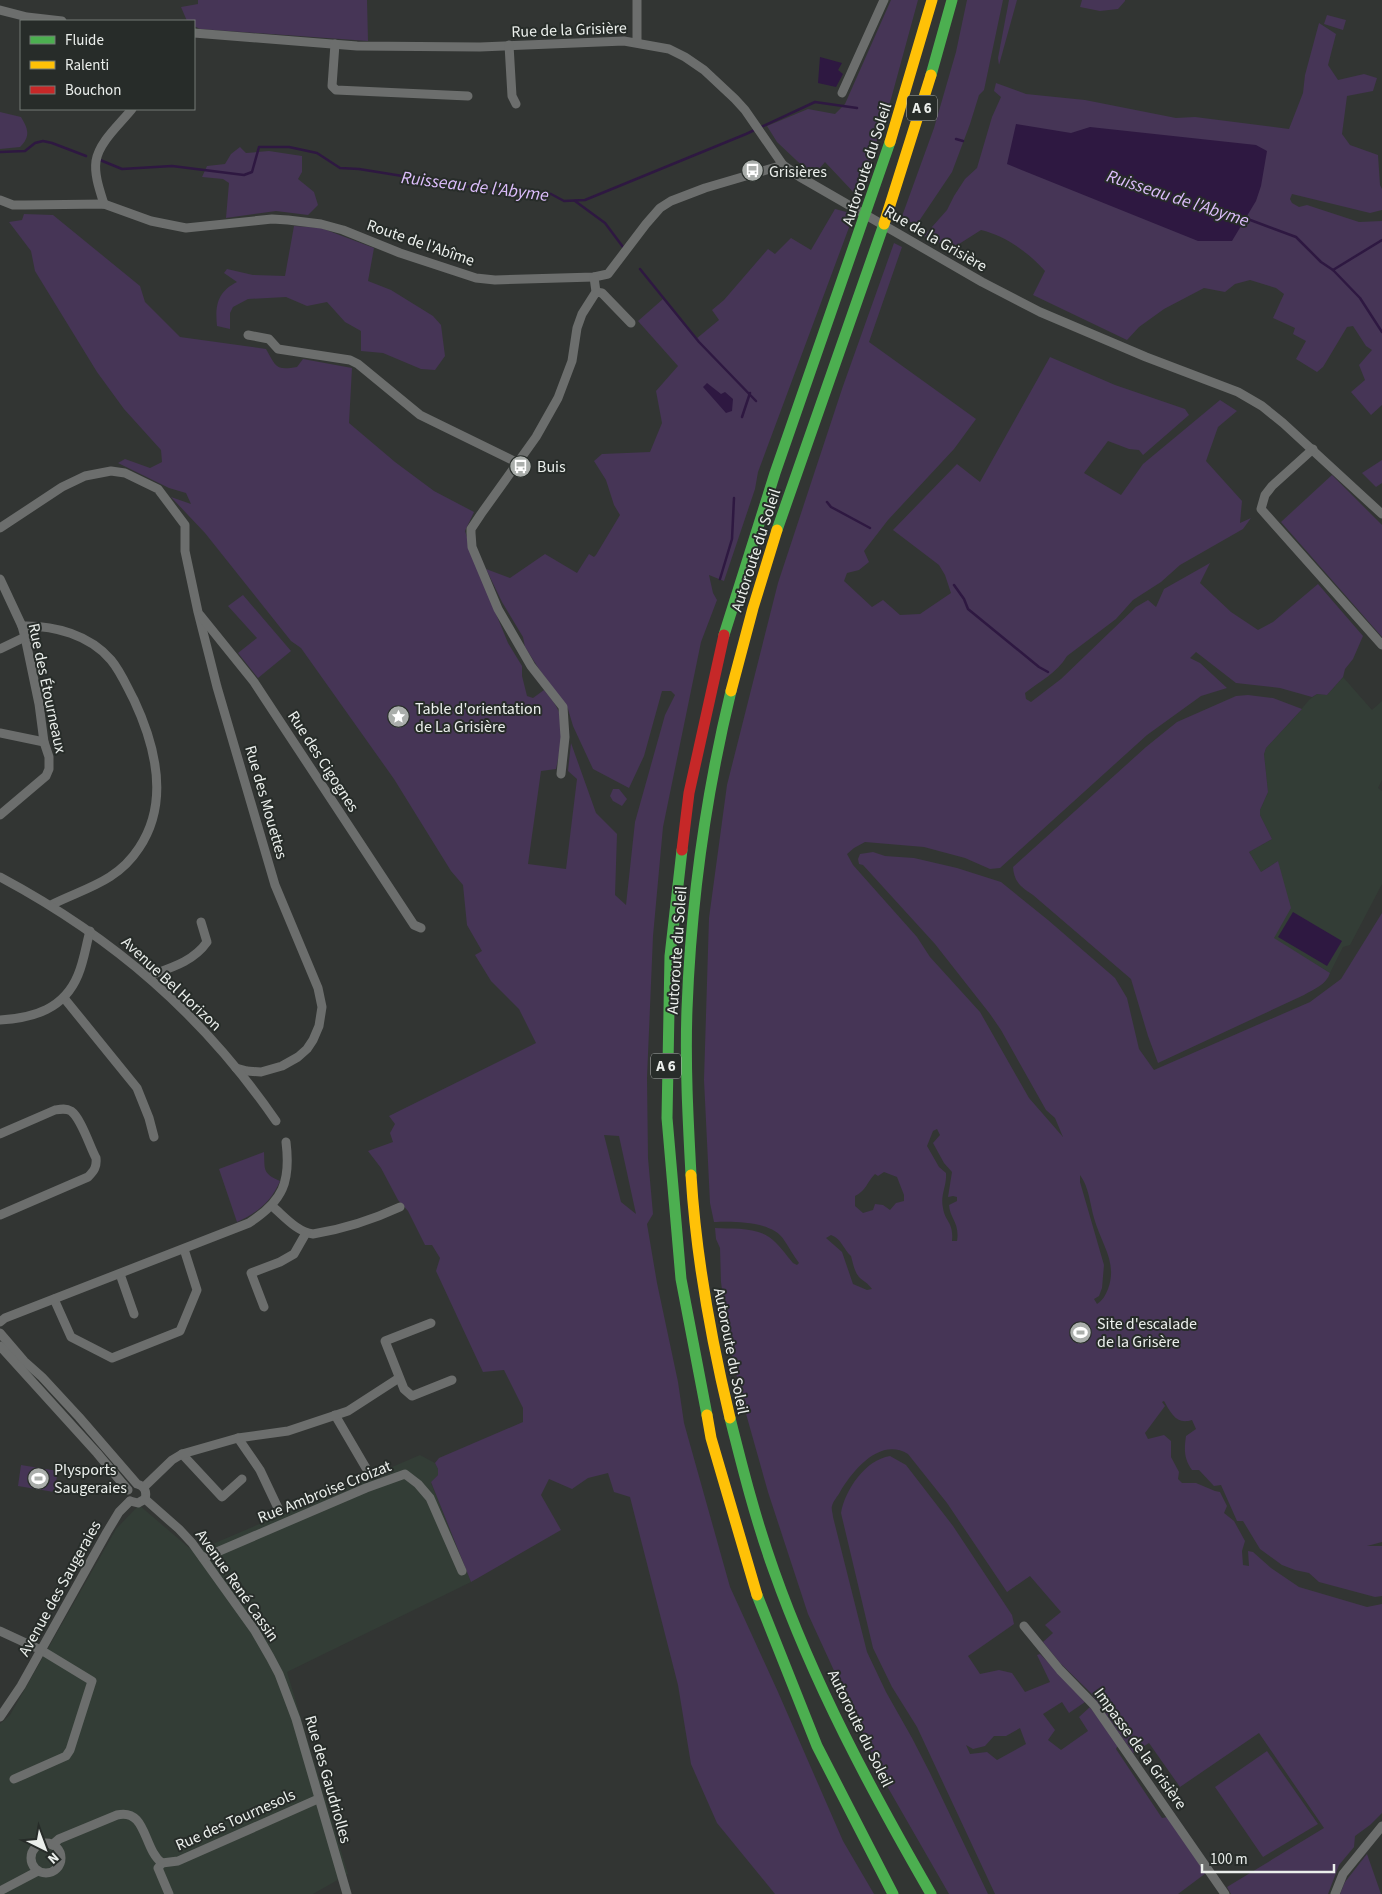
<svg xmlns="http://www.w3.org/2000/svg" width="1382" height="1894" font-family="'Source Sans 3',sans-serif">
	<style>
		.built { fill: #333d36 }
		.green { fill: #463556; fill-rule: evenodd }
		.water { fill: #2e1841 }
		.lines { fill: none; stroke-linecap: round; stroke-linejoin: round }
		.stream { stroke: #2e1841; stroke-width: 2.5 }
		.street { stroke: #6c6e6d; stroke-width: 9 }
		.fast { stroke: #4caf50; stroke-width: 11 }
		.slow { stroke: #ffc107; stroke-width: 11 }
		.jam { stroke: #c62828; stroke-width: 11 }
		.labels { text-anchor: middle; stroke-width: 4; stroke-linejoin: round; paint-order: stroke }
		.shield { fill: #272c29; stroke: #b0b4b2; stroke-width: 1 }
		.shield-label { font-size: 15px; font-weight: bold; fill: #ebefec }
		.street-label { font-size: 16px; fill: #ebefec; stroke: #272c29 }
		.poi-label { font-size: 16px; fill: #ebefec; stroke: #272c29; text-anchor: start }
		.water-label { font-size: 18px; font-style: italic; fill: #ddbefc; stroke: #272c29 }
	</style>
	<rect width="100%" height="100%" fill="#323533"/>
	<g class="built">
		<polygon points="1343,677 1372,710 1382,701 1382,780 1378,788 1382,791 1382,884 1350,945 1343,947 1330,973 1273,938 1278,861 1261,872 1249,852 1272,839 1260,815 1260,810 1268,792 1264,754 1266,748 1294,718 1309,700 1317,694 1327,695"/>
		<polygon points="420,1455 435,1463 438,1469 438,1475 431,1483 471,1582 287,1672 348,1874 313,1894 0,1894 0,1724 10,1715 116,1529 139,1505 194,1552"/>
	</g>
	<g class="green">
		<polygon points="198,0 367,0 368,41 200,29 194,26 194,21 187,21 181,7 198,4"/>
		<polygon points="891,0 918,0 891,99 858,197 825,162 813,176 777,142 767,126 808,109 835,114 845,104"/>
		<polygon points="967,0 1003,0 984,90 979,95 970,124 952,172 917,224 901,219 934,128 956,52"/>
		<polygon points="1009,0 1017,0 999,65 998,58"/>
		<polygon points="1082,0 1125,0 1125,1 1118,9 1100,11 1080,7"/>
		<polygon points="1327,15 1346,20 1343,30 1324,24"/>
		<path d="M1319 23 1336 34 1328 65 1338 80 1364 74 1377 78 1373 91 1347 96 1342 134 1350 145 1378 155 1380 185 1382 189V210L1370 213 1292 194 1290 199 1292 203 1299 207 1307 205 1359 222 1382 221V405L1371 415 1351 392 1365 380 1359 365 1372 350 1366 346 1353 326 1347 327 1323 367 1317 372 1296 359 1306 341 1293 334 1295 328 1273 318 1284 294 1276 288 1250 280 1235 284 1225 292 1204 288 1164 309 1139 327 1127 340 1033 295 1045 271C1028 252 1006 236 981 230L948 251 943 244 924 236 947 210 954 196 965 179 977 168 992 117 1001 97 994 91 996 83 1026 94 1085 100 1176 118 1195 117 1289 129 1303 93 1305 75Z"/>
		<path d="M0 112 21 117C28 129 31 136 20 147L0 149Z"/>
		<polygon points="240,147 246,153 269,151 302,156 302,172 298,179 314,192 318,205 308,215 276,211 226,218 229,183 223,179 202,177 207,166 225,164 231,154"/>
		<path d="M835 209 854 214 758 472 755 489 724 581 709 575 713 593 717 600 701 642 663 827 653 936 647 1078 648 1158 653 1214 647 1224 657 1283 678 1382 684 1423 730 1587 778 1692 843 1841 874 1894H775L717 1823 691 1764 678 1685 630 1497 614 1492 608 1473 588 1478 572 1489 549 1479 541 1495 561 1530 471 1582 431 1482 438 1475V1469L435 1463 439 1458 523 1422V1408L504 1370 483 1372 436 1271 440 1258 432 1245H425L408 1211 398 1200 381 1168 368 1151 393 1142 390 1133 395 1124 389 1116 536 1043 519 1009 491 981 475 955 482 951 467 925 463 885 451 871 394 779 301 648 291 641 205 533 171 497 191 504 186 493 169 488 118 463 125 459 150 468 162 462 161 450 124 409 97 372 35 271 31 251 9 222 22 220 24 214 53 215 140 286 145 302 180 337 266 349C276 366 275 371 297 367L303 359 352 368 349 423 395 462 434 491 474 512 465 531 476 565 508 643 522 666V676L527 696 533 698 544 690C548 695 553 701 556 706 567 724 560 750 556 769L541 771 528 864 566 869 577 779 568 771 571 743 596 813 617 834 615 895 626 905 635 822 665 715 675 695 671 691H662L644 756 629 788 593 769 573 726 568 709 539 669 525 647 523 637 502 602 486 569 510 578 545 554 577 573 589 554 594 557 596 555 620 515 614 505 606 480 594 461 602 454 650 452 662 423 656 391 678 366 638 321 663 299 696 339 719 320 712 310 724 300 768 249 775 254 791 238 811 250ZM604 1135 619 1136 636 1214 621 1202Z"/>
		<path d="M294 226 321 228 374 248 368 281 391 290 433 316 441 325 445 356 435 370 421 369 383 353 361 351V331L345 322 327 302 307 306 286 297 248 299 233 307 230 313V329L217 326C215 306 217 292 237 282L224 273 227 269 253 275 285 276Z"/>
		<path d="M894 243 902 247 869 342 976 419 954 449 888 520 864 551 869 562 859 570 847 573 844 581 872 607 883 600 900 615 920 614 951 593 945 575 939 565 893 530 957 464 980 482 1050 357 1115 385 1185 409 1189 415 1143 455 1139 450 1129 449 1108 441 1084 473 1121 495 1143 464 1220 400 1237 411 1218 427 1206 461 1242 501 1240 523 1251 518 1243 529 1180 565 1161 582 1133 600 1116 619 1067 656C1057 673 1040 681 1025 693L1026 699 1031 702 1061 679 1136 607 1148 600 1156 607 1164 589 1210 563 1200 583 1231 612 1258 630 1273 622 1318 584 1363 636 1353 659 1345 669 1343 677 1327 695 1317 694 1312 697 1280 688 1236 683 1196 652 1190 658 1200 663 1227 688 1201 696 1147 735 1000 868 990 869 965 858 924 847 865 842 854 848 847 854 853 865 917 937 930 957 980 1012 1029 1098 1063 1137 1055 1118 1046 1110 1001 1030 990 1014 935 944 863 865 859 864 858 859 860 854 873 852 885 856 914 858 957 868 1001 882 1048 920 1115 978 1127 998 1139 1049 1154 1070 1310 1002 1341 979 1382 913V1542L1367 1546H1382V1596L1375 1597 1319 1582 1309 1573 1295 1570 1282 1565 1260 1549 1243 1521H1237L1221 1485 1214 1486 1199 1470H1192C1184 1459 1184 1450 1186 1436L1196 1429 1192 1420C1176 1425 1171 1413 1164 1401L1162 1402 1165 1406 1145 1433 1148 1439 1164 1435 1171 1441V1457L1179 1472 1178 1479 1182 1483H1196L1215 1491 1220 1492 1227 1506 1224 1513 1234 1521 1245 1541 1242 1551 1243 1565 1249 1566 1248 1551 1253 1552 1271 1568 1299 1587 1367 1607 1382 1604V1813L1370 1825 1355 1836 1354 1847 1339 1865 1328 1894H1231L1227 1887 1324 1828 1259 1733 1180 1787 1149 1743 1133 1753 1091 1693 1060 1663 1043 1642 1053 1633 1045 1625 1061 1612 1030 1576 1007 1592 947 1503 908 1454C880 1437 853 1470 840 1492 838 1496 833 1501 832 1506 831 1509 833 1514 833 1517L867 1652 886 1692 912 1738 930 1773 988 1894H949L887 1786 808 1614 768 1492 743 1403 729 1343 721 1282 720 1248 716 1239 715 1228C731 1229 755 1227 769 1237 778 1243 786 1255 793 1263L797 1265 799 1263C793 1255 789 1247 784 1240 773 1221 733 1221 714 1222L710 1203 704 1080 709 918 727 785 778 583 842 389ZM937 1129 940 1135 933 1143 944 1163 952 1172 948 1197 953 1196 957 1197V1201L949 1205C950 1219 960 1223 957 1241H952C954 1222 945 1222 943 1208 940 1195 947 1186 946 1173L939 1167 927 1146 933 1131ZM884 1172 897 1177 904 1195V1201L896 1203 890 1210 883 1205 875 1204 873 1210 863 1213 855 1206V1196C867 1190 866 1183 875 1174L878 1176ZM1080 1175C1089 1187 1090 1204 1094 1218 1101 1244 1118 1262 1108 1289 1105 1296 1103 1300 1097 1304L1094 1299 1099 1296 1102 1288 1104 1265 1080 1182ZM831 1235C842 1239 843 1249 851 1256 853 1263 854 1271 859 1277 863 1281 868 1283 872 1289L867 1290 853 1284 842 1252 826 1238Z"/>
		<polygon points="1382,460 1382,483 1376,487 1362,473"/>
		<polygon points="1332,475 1382,525 1382,637 1281,522"/>
		<polygon points="243,595 291,651 258,678 238,653 257,638 228,606"/>
		<path d="M1248 695 1273 698 1302 709 1266 748 1264 754 1268 792 1260 810V815L1272 839 1249 852 1261 872 1278 861 1291 908 1274 938 1330 973C1326 985 1314 989 1304 995L1158 1063 1148 1036 1131 979 1033 895C1021 887 1014 882 1013 867L1146 747 1177 722 1236 696Z"/>
		<polygon points="613,789 619,789 627,799 622,806 613,801 610,796"/>
		<path d="M264 1152C265 1170 262 1173 280 1181 271 1202 257 1213 237 1222L219 1169Z"/>
		<path d="M890 1456 906 1465 953 1526 1012 1615 1014 1624 968 1656 980 1674 999 1670 1012 1673 1025 1692 1050 1682 1037 1655 1040 1654 1082 1696 1085 1702 1069 1713 1062 1702 1043 1714 1055 1730 1048 1740 1061 1750 1088 1731 1079 1717 1090 1707 1118 1745 1116 1749 1162 1818 1168 1817 1206 1873 1178 1894H995L917 1727 892 1687 873 1648 841 1513C845 1490 865 1460 890 1456ZM1020 1728 1026 1744 997 1760 987 1752 970 1754 966 1745 973 1749 985 1746 994 1736H1006Z"/>
		<polygon points="21,1465 58,1471 54,1492 18,1486"/>
		<polygon points="1267,1751 1318,1824 1263,1857 1215,1787"/>
		<polygon points="1367,1854 1381,1894 1340,1894 1345,1882"/>
	</g>
	<g class="water">
		<polygon points="820,57 842,63 838,70 843,74 836,87 818,83"/>
		<polygon points="1016,124 1071,133 1090,127 1256,145 1267,151 1261,186 1256,201 1232,241 1198,241 1007,164"/>
		<polygon points="707,383 721,394 725,392 733,399 732,411 726,413 703,387"/>
		<polygon points="1293,912 1342,941 1327,966 1278,937"/>
	</g>
	<g class="lines">
		<g class="stream">
			<polyline points="956,139 963,141"/>
			<polyline points="0,152 25,151 35,143 43,141 52,143 86,156"/>
			<polyline points="100,160 122,169 172,166 244,175 252,172 259,147 289,147 317,153 340,168 359,169 483,189 527,190 551,194 564,201 585,200 746,134 815,102 857,108"/>
			<polyline points="575,201 605,223 623,247"/>
			<polyline points="1245,218 1296,237 1321,262 1333,270 1360,298 1382,332"/>
			<polyline points="640,269 699,342 756,401"/>
			<polyline points="1333,270 1382,240"/>
			<polyline points="742,417 750,393"/>
			<polyline points="827,502 831,507 870,528"/>
			<polyline points="720,579 732,539 734,498"/>
			<polyline points="954,585 964,599 968,609 1039,667 1048,672"/>
		</g>
		<g class="street">
			<polyline points="0,10 27,17 62,21"/>
			<polyline points="194,33 357,46 480,47 624,41 669,49 685,57 704,70 735,99 745,110 783,165 800,177 982,282 1040,312 1146,357 1238,392 1262,406 1283,423 1382,514"/>
			<polyline points="637,42 637,0"/>
			<polyline points="335,44 332,86 336,90 468,96"/>
			<polyline points="509,45 512,96 516,104"/>
			<polyline points="842,93 884,0"/>
			<polyline points="0,200 13,205 25,205 104,204 151,221 186,228 272,219 288,220 321,224 343,230 400,253 476,278 495,280 594,277 608,274 646,224 660,208 671,201 705,188 783,165"/>
			<path d="M104 204C100 191 94 175 96 161 99 142 120 124 132 109"/>
			<polyline points="596,292 602,293 631,323"/>
			<polyline points="248,335 269,339 278,349 350,360 358,364 420,415 518,463"/>
			<polyline points="1313,449 1272,486 1265,495 1261,509 1382,645"/>
			<polyline points="0,528 62,487 85,476 111,471 125,473 158,489 185,525 185,551 198,612 217,687 275,885 318,988 322,1007 319,1026 313,1040 307,1049 298,1057 282,1066 261,1072 247,1071 236,1068"/>
			<polyline points="0,579 22,626 25,637 39,704 44,742 49,757 49,769 46,776 0,815"/>
			<polyline points="200,615 254,682 414,925 421,928"/>
			<path d="M22 626C54 625 90 635 111 660 121 672 127 687 134 700 156 747 170 802 139 848 117 882 85 888 51 905"/>
			<polyline points="0,649 25,637"/>
			<polyline points="0,733 44,742"/>
			<polyline points="561,774 565,737 563,707 531,666 498,609 472,547 471,533 471,529 481,514 536,437 558,398 572,361 577,328 582,314 596,292 594,277"/>
			<path d="M0 877C114 938 203 1015 276 1121"/>
			<path d="M148 976C170 968 193 962 207 942L201 922"/>
			<polyline points="64,998 137,1088 149,1118 154,1137"/>
			<path d="M0 1020C34 1018 64 1009 78 975 84 961 86 945 90 931"/>
			<path d="M0 1134 55 1110C61 1109 66 1108 71 1111 81 1118 90 1147 96 1158 97 1167 94 1171 88 1177L0 1215"/>
			<path d="M272 1206C284 1216 297 1232 313 1234 344 1229 372 1220 400 1207"/>
			<polyline points="120,1274 134,1314"/>
			<polyline points="54,1299 71,1337 112,1358 180,1331 197,1290 184,1249"/>
			<polyline points="264,1307 251,1273 280,1262 294,1254 306,1233"/>
			<path d="M0 1322 5 1318 249 1223C283 1201 291 1182 286 1142"/>
			<polyline points="431,1323 385,1341 404,1389 412,1396 452,1380"/>
			<path d="M0 1333 24 1361 42 1377 79 1417 137 1484C145 1486 147 1492 145 1499L138 1503 130 1501"/>
			<polyline points="0,1346 97,1453 128,1490"/>
			<polyline points="335,1415 366,1468"/>
			<polyline points="238,1438 260,1470 278,1508"/>
			<polyline points="182,1454 222,1497 242,1479"/>
			<polyline points="144,1487 172,1460 182,1454 238,1438 288,1431 348,1411 399,1378"/>
			<polyline points="145,1499 179,1529 192,1543 255,1631 270,1657 279,1674 296,1719 347,1894"/>
			<polyline points="203,1558 366,1488 405,1474 418,1484 430,1498 462,1571"/>
			<polyline points="1024,1626 1060,1670 1094,1705 1225,1894"/>
			<polyline points="0,1631 41,1650 92,1681 70,1750 66,1756 14,1779"/>
			<polyline points="0,1717 21,1686 107,1532 119,1512 130,1501"/>
			<circle cx="46" cy="1858" r="15"/>
			<path d="M52 1845 59 1839 117 1815C147 1808 143 1849 162 1863L158 1868 169 1894"/>
			<polyline points="162,1863 178,1861 318,1799"/>
			<polyline points="0,1891 38,1871"/>
			<polyline points="1335,1894 1343,1874 1382,1826"/>
		</g>
		<g class="fast">
			<polyline points="931,75 952,0"/>
			<polyline points="777,530 884,224"/>
			<polyline points="724,635 775,473 890,142"/>
			<polyline points="682,850 670,956 667,1118 681,1279 707,1415"/>
			<path d="M691 1175C688 1119 685 1064 687 1009 691 902 706 794 731 691"/>
			<path d="M730 1418C743 1470 756 1521 774 1571 814 1684 871 1790 931 1894"/>
			<polyline points="757,1595 817,1746 893,1894"/>
		</g>
		<g class="slow">
			<polyline points="890,142 932,0"/>
			<polyline points="884,224 931,75"/>
			<polyline points="731,691 753,608 777,530"/>
			<path d="M691 1175C696 1257 711 1339 730 1418"/>
			<polyline points="707,1415 711,1438 757,1595"/>
		</g>
		<polyline class="jam" points="682,850 689,793 724,635"/>
	</g>
	<defs>
		<symbol id="bus-disc" viewBox="-11 -11 22 22"><circle r="9.5" fill="#aaaeab" stroke="#272c29"/><path d="M-5-6H5V4H4V6H2V4H-2V6H-4V4H-5ZM-3.5-4V0h7V-4ZM-3.5 1.2v1.5H-2V1.2ZM2 1.2v1.5H3.5V1.2Z" fill="#fff"/></symbol>
		<symbol id="sight-disc" viewBox="-11 -11 22 22"><circle r="9.5" fill="#aaaeab" stroke="#272c29"/><path d="M0-6L1.8-2.2L6-1.7L2.9 1.2L3.7 5.4L0 3.3L-3.7 5.4L-2.9 1.2L-6-1.7L-1.8-2.2Z" fill="#fff"/></symbol>
		<symbol id="stadium-disc" viewBox="-11 -11 22 22"><circle r="9.5" fill="#aaaeab" stroke="#272c29"/><path d="M0-5a6.5 5 0 1 0 0 10a6.5 5 0 1 0 0-10ZM-3.5-1.8h7v3.6h-7Z" fill="#fff"/></symbol>
	</defs>
	<g fill-rule="evenodd">
		<use href="#bus-disc" x="740" y="158" width="25" height="25"/>
		<use href="#bus-disc" x="508" y="454" width="25" height="25"/>
		<use href="#sight-disc" x="386" y="704" width="25" height="25"/>
		<use href="#stadium-disc" x="1068" y="1320" width="25" height="25"/>
		<use href="#stadium-disc" x="26" y="1466" width="25" height="25"/>
	</g>
	<g class="labels">
		<g class="shield">
			<rect x="907" y="95.5" width="30" height="25" rx="4"/>
			<rect x="651" y="1053.5" width="30" height="25" rx="4"/>
		</g>
		<g class="shield-label">
			<text x="922" y="113">A 6</text>
			<text x="666" y="1071">A 6</text>
		</g>
		<g class="street-label">
			<text transform="translate(569 29) rotate(-2)" y="6">Rue de la Grisière</text>
			<text transform="translate(866 164) rotate(-72)" y="6">Autoroute du Soleil</text>
			<text transform="translate(936 238) rotate(30)" y="6">Rue de la Grisière</text>
			<text transform="translate(421 242) rotate(19)" y="6">Route de l'Abîme</text>
			<text transform="translate(755 550) rotate(-72)" y="6">Autoroute du Soleil</text>
			<text transform="translate(48 688) rotate(78)" y="6">Rue des Étourneaux</text>
			<text transform="translate(324 761) rotate(57)" y="6">Rue des Cigognes</text>
			<text transform="translate(267 802) rotate(74)" y="6">Rue des Mouettes</text>
			<text transform="translate(676 950) rotate(-86)" y="6">Autoroute du Soleil</text>
			<text transform="translate(172 983) rotate(43)" y="6">Avenue Bel Horizon</text>
			<text transform="translate(732 1351) rotate(79)" y="6">Autoroute du Soleil</text>
			<text transform="translate(324 1491) rotate(-22)" y="6">Rue Ambroise Croizat</text>
			<text transform="translate(238 1585) rotate(55)" y="6">Avenue René Cassin</text>
			<text transform="translate(59 1588) rotate(-61)" y="6">Avenue des Saugeraies</text>
			<text transform="translate(861 1728) rotate(64)" y="6">Autoroute du Soleil</text>
			<text transform="translate(1141 1748) rotate(54)" y="6">Impasse de la Grisière</text>
			<text transform="translate(329 1779) rotate(74)" y="6">Rue des Gaudriolles</text>
			<text transform="translate(235 1819) rotate(-24)" y="6">Rue des Tournesols</text>
		</g>
		<g class="poi-label">
			<text x="769" y="177">Grisières</text>
			<text x="537" y="472">Buis</text>
			<text x="415" y="714">Table d'orientation<tspan x="415" dy="18">de La Grisière</tspan></text>
			<text x="1097" y="1329">Site d'escalade<tspan x="1097" dy="18">de la Grisère</tspan></text>
			<text x="54" y="1475">Plysports<tspan x="54" dy="18">Saugeraies</tspan></text>
		</g>
		<g class="water-label">
			<text transform="translate(475 186) rotate(7)" y="6">Ruisseau de l'Abyme</text>
			<text transform="translate(1178 198) rotate(18)" y="6">Ruisseau de l'Abyme</text>
		</g>
	</g>
	<rect x="20" y="20" width="175" height="90" fill="#272c29" stroke="#757a77"/>
	<rect x="30" y="36" width="25" height="8" fill="#4caf50" stroke="#757a77"/>
	<text x="65" y="45" font-size="15" fill="#ebefec">Fluide</text>
	<rect x="30" y="61" width="25" height="8" fill="#ffc107" stroke="#757a77"/>
	<text x="65" y="70" font-size="15" fill="#ebefec">Ralenti</text>
	<rect x="30" y="86" width="25" height="8" fill="#c62828" stroke="#757a77"/>
	<text x="65" y="95" font-size="15" fill="#ebefec">Bouchon</text>
	<g transform="translate(45 1849) rotate(138)" stroke="#272c29" stroke-width="4" paint-order="stroke">
	<path d="M0-4L9 19L0 12L-9 19Z" fill="#ebefec"/>
	<text y="-8" font-size="14" font-weight="bold" text-anchor="middle" fill="#ebefec">N</text>
	</g>
	<path d="M1202 1864v8h132v-8" fill="none" stroke="#ebefec" stroke-width="2.5"/>
	<text x="1210" y="1864" font-size="15" fill="#ebefec" stroke="#272c29" stroke-width="4" paint-order="stroke">100 m</text>
</svg>
